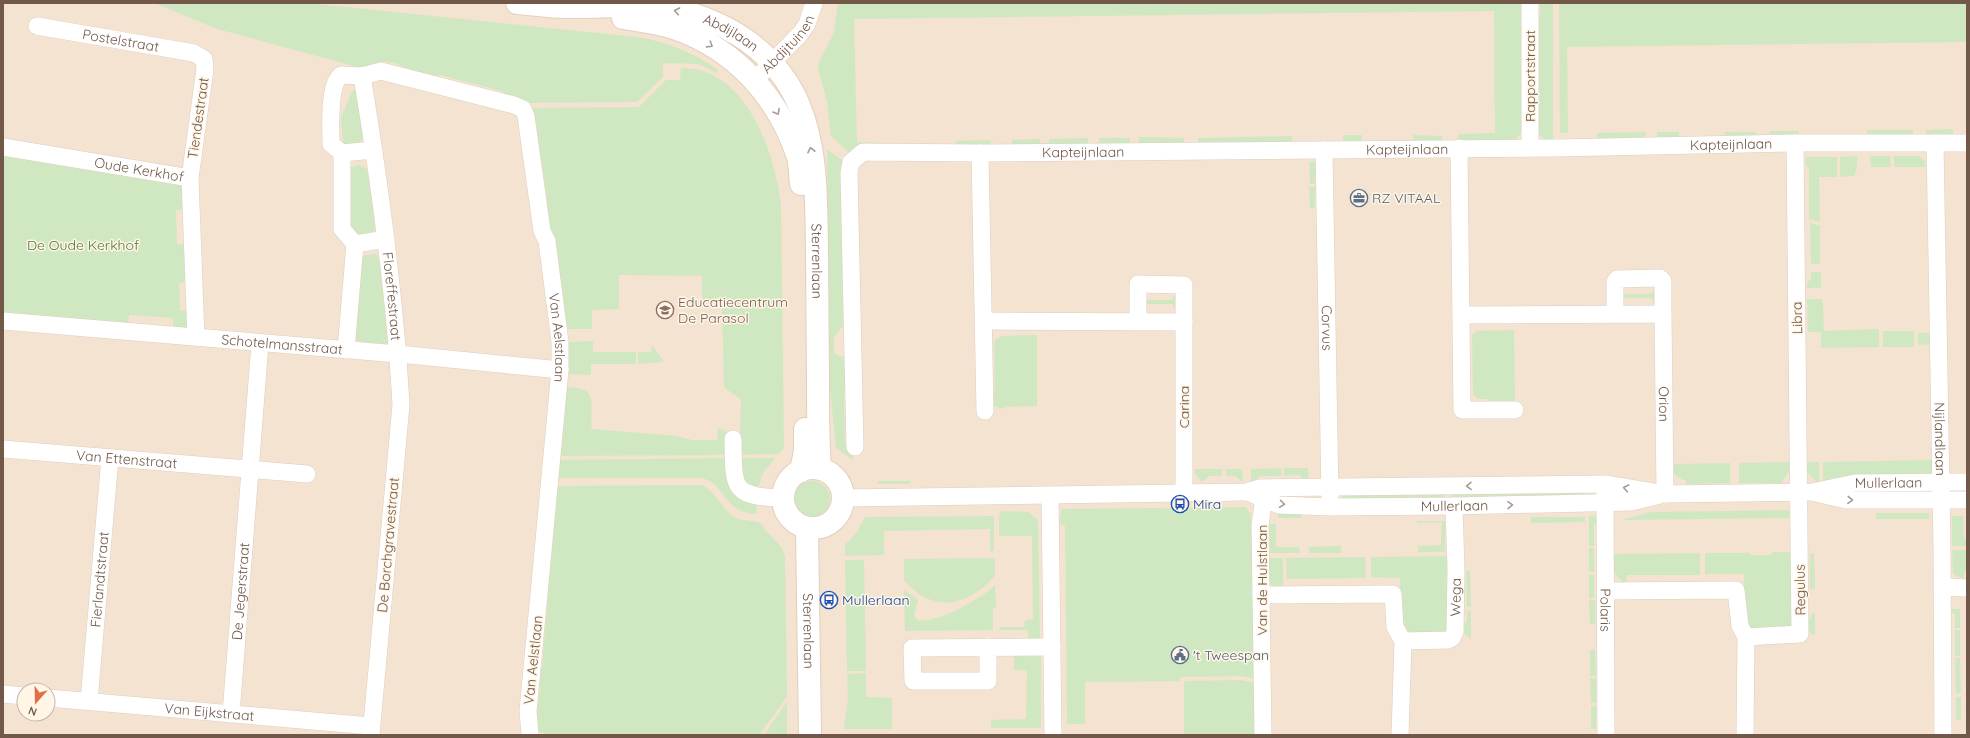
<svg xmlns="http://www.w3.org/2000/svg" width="1970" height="738" font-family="Quicksand,sans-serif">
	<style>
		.residential { fill: #f3e3d0; fill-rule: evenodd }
		.green { fill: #d0e8c1 }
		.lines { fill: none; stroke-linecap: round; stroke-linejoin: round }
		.street-casing { stroke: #dfcebe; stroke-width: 18 }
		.secondary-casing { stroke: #e4cfbc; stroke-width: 24 }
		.street { stroke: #fff; stroke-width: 17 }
		.secondary { stroke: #fff; stroke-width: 22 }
		.oneway { stroke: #aa9b92 }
		.labels { text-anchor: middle; stroke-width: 3; stroke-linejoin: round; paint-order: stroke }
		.street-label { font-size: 14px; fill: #725849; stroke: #fff6e7 }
		.service-label { font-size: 14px; fill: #4e5e75; stroke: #fff6e7; text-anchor: start }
		.park-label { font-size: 14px; fill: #517842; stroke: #fff6e7 }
		.education-label { font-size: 14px; fill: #785e54; stroke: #fff6e7; text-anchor: start }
		.transit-label { font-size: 14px; fill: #164399; stroke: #fff6e7; text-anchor: start }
	</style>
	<rect width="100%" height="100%" fill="#fbf1e1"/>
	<path class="residential" d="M3 3H1967V735H3ZM24 690H48V714H24Z"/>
	<g class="green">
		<path d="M154 3H308L637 37C667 42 693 52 718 70L716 73 699 64 663 63V77L637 102 528 103 505 96 502 91 440 75C438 75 436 77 434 77 432 78 427 76 425 75 401 68 388 52 363 70L361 68 217 29Z"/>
		<polygon points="838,3 1522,3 1522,132 1515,140 1458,142 1458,134 1495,133 1494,11 854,19 857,142 883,143 883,148 850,153 831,136 827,101 818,69 819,62 834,33"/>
		<polygon points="1540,3 1553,3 1553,141 1544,139 1538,133 1537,35 1539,31"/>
		<polygon points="1559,3 1967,3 1967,42 1567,47 1568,133 1560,133"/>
		<path d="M681 68C746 67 774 151 781 204L784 448 778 454 739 455 741 400 724 387 722 302H702V276L619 275V309L592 310V329H564L544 206 547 200 542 165 537 160 530 108 639 107 666 80H680Z"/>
		<polygon points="353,90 357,92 363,140 352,146 345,147 343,143 341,117"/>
		<polygon points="1953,129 1953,136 1926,137 1926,130"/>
		<polygon points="1867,130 1913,130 1913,137 1867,138"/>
		<polygon points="1770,131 1799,131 1799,138 1770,139"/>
		<polygon points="1646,132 1646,140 1597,141 1597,133"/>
		<rect x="1657" y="132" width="22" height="8"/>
		<rect x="1725" y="132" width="31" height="7"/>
		<rect x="1343" y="135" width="19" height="8"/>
		<polygon points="1413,135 1442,136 1442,142 1413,142"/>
		<polygon points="1292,136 1292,144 1198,145 1198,138"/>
		<polygon points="1139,137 1184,138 1184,145 1139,145"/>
		<polygon points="1088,138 1088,146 1049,146 1049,139"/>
		<rect x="1099" y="138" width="31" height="8"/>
		<polygon points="1040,139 1041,147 1012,147 1012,140"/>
		<polygon points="990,140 991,147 956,147 956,141"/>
		<polygon points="827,149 843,161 841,169 843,325 834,337 834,352 838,356 847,357 849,386 844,391 845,443 846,446 853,446 853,460 836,448 830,388"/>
		<polygon points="3,155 174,181 183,186 185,209 176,210 177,244 186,244 189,282 179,283 180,311 190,311 188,326 186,328 173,328 173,318 129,315 128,324 28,318 28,314 3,312"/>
		<polygon points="1857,156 1857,168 1854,176 1840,177 1840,157"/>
		<polygon points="1870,156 1890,156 1891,167 1871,167"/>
		<polygon points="1893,156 1919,156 1925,161 1925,167 1895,167"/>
		<polygon points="1806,157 1837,157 1837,177 1819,177 1820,222 1809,219 1809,168 1806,165"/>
		<polygon points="1309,162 1318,162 1319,173 1315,177 1315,184 1310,184"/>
		<path d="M359 165 366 168 370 180 375 228 374 231C366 234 354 238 346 234L349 168Z"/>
		<polygon points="1309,187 1315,187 1315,208 1310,208"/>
		<polygon points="1810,223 1820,226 1820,264 1811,264"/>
		<polygon points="376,254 382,268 390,336 388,343 381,345 358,341 355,337 359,256"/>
		<polygon points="1811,272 1821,272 1821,288 1807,288 1807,283 1811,279"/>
		<polygon points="1621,284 1625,285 1621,292 1624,294 1651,294 1657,284 1657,309 1651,298 1621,298"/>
		<polygon points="1179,289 1179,314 1172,304 1145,304 1145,300 1172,300"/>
		<polygon points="1807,299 1821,299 1823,302 1824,331 1879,329 1879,347 1821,348 1821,332 1808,332"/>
		<polygon points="1514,330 1515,401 1489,402 1489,399 1477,399 1473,394 1472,335 1477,331"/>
		<rect x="1883" y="331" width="31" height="16"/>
		<polygon points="1918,333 1932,333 1932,344 1918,345"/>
		<polygon points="1037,335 1037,406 1006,407 1002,409 992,405 993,391 995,390 994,341 1001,336"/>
		<polygon points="593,341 593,352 636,352 636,364 591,364 591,375 565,374 566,342"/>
		<polygon points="652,345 664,362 638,364 638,352 651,352"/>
		<path d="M564 387C601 388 589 400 592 429L677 436 692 440H717L718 428 726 431 728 436 729 455 558 456Z"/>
		<path d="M729 458 742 500 757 505 756 514C721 512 727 483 701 478H557L558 460Z"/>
		<polygon points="740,458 775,458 763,473 757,491 744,485"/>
		<polygon points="1933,460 1932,474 1823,482 1823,462"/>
		<polygon points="1791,462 1791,469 1781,483 1739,483 1739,463"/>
		<polygon points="1805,462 1819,462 1819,482 1816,482 1805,469"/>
		<polygon points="1730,463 1730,483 1686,484 1686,480 1683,480 1674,474 1674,464"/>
		<polygon points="1281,468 1281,476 1260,476 1254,482 1251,482 1251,469"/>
		<polygon points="1284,468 1308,468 1309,481 1304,480 1299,475 1284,476"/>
		<polygon points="1195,469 1222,469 1222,476 1209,476 1202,482 1195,474"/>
		<polygon points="1226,469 1242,469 1243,482 1235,476 1226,476"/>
		<rect x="878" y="481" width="32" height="3"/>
		<circle cx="812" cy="499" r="18"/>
		<path d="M702 485C717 492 722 511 736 518 744 521 753 520 761 523 767 536 782 542 785 556L787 697 759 735H548L540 732 536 725 540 686 536 680 537 672 542 667 548 596 544 590 556 486Z"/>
		<polygon points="1445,490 1446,501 1343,500 1342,496 1344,492"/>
		<polygon points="1451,490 1592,492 1591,497 1451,501"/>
		<polygon points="1246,507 1251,515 1251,524 1255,524 1257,679 1239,676 1180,677 1180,681 1085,682 1085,724 1067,724 1065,526 1059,523 1062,509"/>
		<polygon points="1789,510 1790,518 1621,520 1651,512"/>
		<polygon points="1002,511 1029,512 1038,520 1040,641 1028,640 1028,630 1000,630 1000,627 1024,627 1025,620 1033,619 1032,536 999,536 999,515"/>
		<polygon points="1278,512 1301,514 1301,518 1278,518"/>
		<rect x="1876" y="513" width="53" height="6"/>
		<polygon points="994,516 994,551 991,551 990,554 990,529 884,531 884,555 845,556 845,545 857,532 865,517"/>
		<polygon points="1589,516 1594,516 1600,522 1594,525 1594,546 1589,546"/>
		<polygon points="1952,516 1963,516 1964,539 1967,540 1967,546 1952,546"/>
		<polygon points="1531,517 1585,517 1585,522 1531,523"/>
		<polygon points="1417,521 1445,521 1445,552 1418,552 1418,546 1441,545 1442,522 1417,523"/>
		<polygon points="1269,524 1276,524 1276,547 1299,547 1300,553 1270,553"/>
		<polygon points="1341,546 1341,553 1309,553 1309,547"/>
		<rect x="1589" y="548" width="5" height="24"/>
		<polygon points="1952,550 1967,550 1967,571 1964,572 1964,578 1958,577 1953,573"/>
		<polygon points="1772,552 1794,552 1792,626 1750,629 1745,620 1744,574 1705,574 1705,553 1750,553 1750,555 1772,555"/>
		<polygon points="1700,553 1700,575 1627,575 1626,582 1622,582 1614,572 1614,554"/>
		<polygon points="1810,553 1814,553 1815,589 1810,589"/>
		<polygon points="1449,556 1451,625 1446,632 1410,635 1401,624 1400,578 1371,577 1371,557"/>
		<polygon points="1365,557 1366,578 1287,579 1286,558"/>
		<path d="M995 558V575C969 607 932 614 904 580V559Z"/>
		<polygon points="1266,558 1283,558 1283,589 1275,588 1268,582"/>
		<polygon points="845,560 864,560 866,671 847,671"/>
		<polygon points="1466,571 1470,571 1471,606 1467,607"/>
		<rect x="1589" y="575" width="5" height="23"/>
		<path d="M995 585 996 608H993V630L905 631 904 590 918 600 914 616 917 620C935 625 983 598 995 585Z"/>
		<polygon points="1589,600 1595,600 1595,624 1590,624"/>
		<polygon points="1949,609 1960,609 1960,628 1955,628 1955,615"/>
		<polygon points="1467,611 1471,611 1471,639 1463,633 1462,627 1467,621"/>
		<polygon points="1811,613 1815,613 1815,636 1807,631 1805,622 1811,618"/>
		<rect x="1955" y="630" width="5" height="26"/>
		<polygon points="1590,650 1595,650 1596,676 1590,676"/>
		<polygon points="1014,653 1041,653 1041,728 991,728 991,720 1026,719 1027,670 1014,670"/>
		<polygon points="1955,658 1960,658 1961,693 1956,693"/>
		<polygon points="866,673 866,697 892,698 892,729 844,729 848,699 847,674"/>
		<polygon points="1590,678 1596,678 1596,703 1591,703"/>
		<polygon points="1239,680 1257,683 1257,735 1184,735 1184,681"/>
		<polygon points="1956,697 1961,697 1961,719 1956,720"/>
		<polygon points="787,702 787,735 764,735"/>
		<rect x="1591" y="706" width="5" height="23"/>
	</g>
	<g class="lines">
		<defs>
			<g id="street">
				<polyline points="1530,3 1530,148"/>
				<path id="s1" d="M37 26 194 53 204 59 205 69 190 178"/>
				<path id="s2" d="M362 76 381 71 514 105 523 109 526 116 542 231 547 241 560 342V370L528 711 530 735"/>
				<path id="s3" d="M755 80 800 34 807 24 814 3"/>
				<path id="s4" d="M1935 143 1942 548 1943 735"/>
				<path id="s5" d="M3 147 190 178 196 337"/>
				<polyline points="1459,148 1462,410 1515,410"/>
				<path id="s6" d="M1324 150 1330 498"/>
				<polyline points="342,153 374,150"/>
				<polyline points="980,153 985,411"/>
				<polyline points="355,244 386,239"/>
				<polyline points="1615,314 1615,282 1617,279 1660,278 1663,281 1663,314"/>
				<path id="s7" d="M1462 315 1663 314 1665 494"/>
				<path id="s8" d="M3 321 398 354 560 370"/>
				<polyline points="984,321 1184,322 1184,493"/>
				<polyline points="1138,321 1138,284 1184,285 1184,322"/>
				<path id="s9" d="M346 350 355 244 342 229V153L331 144C331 128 328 85 341 75L362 76C380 185 395 295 401 405L371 735"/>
				<path d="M733 439C734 487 730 497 783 498"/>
				<path id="s10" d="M855 447 849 173 851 162 863 152 980 153 1324 150 1557 148 1795 143H1967"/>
				<path id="s11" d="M3 449 307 474"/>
				<path id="s12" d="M1605 491 1606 735"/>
				<path id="s13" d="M1247 492 1279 505 1330 507 1454 506 1631 502 1657 496"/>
				<polyline points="1816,493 1846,500 1967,500"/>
				<polyline points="1050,495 1053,735"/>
				<path id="s14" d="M843 498 1246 492 1259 488 1605 484 1665 494 1812 492 1855 483 1967 482"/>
				<polyline points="1943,587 1967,588"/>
				<polyline points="1606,591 1736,590 1740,626 1746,637 1745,735"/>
				<polyline points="1261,595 1393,594 1395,627 1403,641 1400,735"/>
				<polyline points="1746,637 1800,634 1795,143"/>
				<path id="s15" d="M1403 641 1448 640 1452 638 1455 632 1456 569 1454 506"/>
				<polyline points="988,647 988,681 913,681 912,648 1052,647"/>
				<polyline points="3,694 24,696"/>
				<path id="s16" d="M48 698 371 726"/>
				<path id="s17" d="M89 701 110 458"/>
				<path id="s18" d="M231 714 260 343"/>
				<polyline points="1263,735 1260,525 1264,498"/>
			</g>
			<g id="secondary">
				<path id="s19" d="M517 3C533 4 549 7 565 7 607 8 650 1 692 14 739 29 779 58 799 105 818 151 816 203 817 251 817 295 818 339 818 383 818 411 818 440 820 469"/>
				<path d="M623 18C641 21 659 23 677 29 736 50 778 97 798 157 800 165 800 176 801 184"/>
				<circle cx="813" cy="498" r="30"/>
				<polyline points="801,471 805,451 805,429"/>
				<path id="s20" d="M807 528 810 735"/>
			</g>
		</defs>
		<use href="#street" class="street-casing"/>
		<use href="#secondary" class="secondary-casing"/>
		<use href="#street" class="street"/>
		<use href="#secondary" class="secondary"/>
	</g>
	<defs><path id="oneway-chevron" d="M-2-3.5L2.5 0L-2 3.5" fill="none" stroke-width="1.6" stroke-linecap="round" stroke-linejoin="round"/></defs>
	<g class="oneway">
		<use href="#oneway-chevron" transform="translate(677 11) rotate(-169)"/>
		<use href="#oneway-chevron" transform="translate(710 45) rotate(32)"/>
		<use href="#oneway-chevron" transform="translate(777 112) rotate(60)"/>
		<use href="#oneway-chevron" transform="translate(811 150) rotate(-102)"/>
		<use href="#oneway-chevron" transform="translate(1469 486) rotate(179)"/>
		<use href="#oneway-chevron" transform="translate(1626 488) rotate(-169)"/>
		<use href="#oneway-chevron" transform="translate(1850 500) rotate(3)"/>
		<use href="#oneway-chevron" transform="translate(1282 504) rotate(8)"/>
		<use href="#oneway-chevron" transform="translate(1510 505) rotate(-1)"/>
	</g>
	<defs>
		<symbol id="office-ring" viewBox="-11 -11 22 22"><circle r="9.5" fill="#fff6e7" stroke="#5c6f8a" stroke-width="1.5"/><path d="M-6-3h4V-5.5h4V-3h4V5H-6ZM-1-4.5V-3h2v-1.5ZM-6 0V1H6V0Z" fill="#5c6f8a"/></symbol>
		<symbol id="school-ring" viewBox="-11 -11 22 22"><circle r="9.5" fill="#fff6e7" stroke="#8d6e63" stroke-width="1.5"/><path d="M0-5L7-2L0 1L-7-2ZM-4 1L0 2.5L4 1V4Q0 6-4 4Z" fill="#8d6e63"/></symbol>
		<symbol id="bus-ring" viewBox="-11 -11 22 22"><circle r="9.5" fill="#fff6e7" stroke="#1a4fb4" stroke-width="1.5"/><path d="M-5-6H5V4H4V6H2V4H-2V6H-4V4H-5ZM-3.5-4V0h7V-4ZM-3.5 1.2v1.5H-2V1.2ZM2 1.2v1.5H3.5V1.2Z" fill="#1a4fb4"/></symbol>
		<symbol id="civic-ring" viewBox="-11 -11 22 22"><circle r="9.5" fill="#fff6e7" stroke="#5c6f8a" stroke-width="1.5"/><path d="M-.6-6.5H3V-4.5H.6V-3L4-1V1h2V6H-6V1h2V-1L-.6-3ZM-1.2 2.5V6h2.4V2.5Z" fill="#5c6f8a"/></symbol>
	</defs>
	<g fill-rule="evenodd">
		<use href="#office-ring" x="1349" y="188" width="20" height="20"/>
		<use href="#school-ring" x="655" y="300" width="20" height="20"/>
		<use href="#bus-ring" x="1170" y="494" width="20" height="20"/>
		<use href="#bus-ring" x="819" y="590" width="20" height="20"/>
		<use href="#civic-ring" x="1170" y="645" width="20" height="20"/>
	</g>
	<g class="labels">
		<g class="street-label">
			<text dy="5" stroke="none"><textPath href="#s19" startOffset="219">Abdijlaan</textPath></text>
			<text dy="5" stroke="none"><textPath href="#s1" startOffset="85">Postelstraat</textPath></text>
			<text dy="5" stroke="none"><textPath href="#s3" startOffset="49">Abdijtuinen</textPath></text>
			<text transform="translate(1530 76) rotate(-90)" y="5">Rapportstraat</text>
			<text transform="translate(198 118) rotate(-82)" y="5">Tiendestraat</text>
			<text dy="5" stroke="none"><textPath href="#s10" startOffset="1169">Kapteijnlaan</textPath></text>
			<text dy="5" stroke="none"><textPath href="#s10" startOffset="845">Kapteijnlaan</textPath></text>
			<text dy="5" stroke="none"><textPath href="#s10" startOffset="521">Kapteijnlaan</textPath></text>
			<text dy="5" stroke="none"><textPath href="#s5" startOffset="138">Oude Kerkhof</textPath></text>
			<text dy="5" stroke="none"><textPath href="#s19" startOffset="479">Sterrenlaan</textPath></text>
			<text dy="5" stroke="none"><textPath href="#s9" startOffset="531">Floreffestraat</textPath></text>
			<text transform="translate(1797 318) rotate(-91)" y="5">Libra</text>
			<text dy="5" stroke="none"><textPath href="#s6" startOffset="178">Corvus</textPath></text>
			<text dy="5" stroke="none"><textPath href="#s2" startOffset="399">Van Aelstlaan</textPath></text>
			<text dy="5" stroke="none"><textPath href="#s8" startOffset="280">Schotelmansstraat</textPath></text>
			<text dy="5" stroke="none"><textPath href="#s7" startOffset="291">Orion</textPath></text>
			<text transform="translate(1184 407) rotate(-90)" y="5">Carina</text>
			<text dy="5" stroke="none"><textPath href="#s4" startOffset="296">Nijlandlaan</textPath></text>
			<text dy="5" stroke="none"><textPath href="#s11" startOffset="124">Van Ettenstraat</textPath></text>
			<text dy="5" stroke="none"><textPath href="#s14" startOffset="1048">Mullerlaan</textPath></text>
			<text dy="5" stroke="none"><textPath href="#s13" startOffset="210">Mullerlaan</textPath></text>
			<text transform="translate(388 545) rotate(-85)" y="5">De Borchgravestraat</text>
			<text dy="5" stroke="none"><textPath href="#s17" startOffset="122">Fierlandtstraat</textPath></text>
			<text transform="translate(1262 580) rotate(-90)" y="5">Van de Hulstlaan</text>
			<text transform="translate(1800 590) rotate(-91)" y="5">Regulus</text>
			<text dy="5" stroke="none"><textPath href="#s18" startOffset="123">De Jegerstraat</textPath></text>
			<text dy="5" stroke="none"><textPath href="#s15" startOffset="91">Wega</textPath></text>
			<text dy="5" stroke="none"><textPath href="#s12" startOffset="119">Polaris</textPath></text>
			<text dy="5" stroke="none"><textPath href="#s20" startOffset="103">Sterrenlaan</textPath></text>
			<text transform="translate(533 660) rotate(-84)" y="5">Van Aelstlaan</text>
			<text dy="5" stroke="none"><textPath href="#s16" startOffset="162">Van Eijkstraat</textPath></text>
		</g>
		<g class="service-label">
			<text x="1372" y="203">RZ VITAAL</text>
			<text x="1193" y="660">'t Tweespan</text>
		</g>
		<g class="park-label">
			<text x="83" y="250">De Oude Kerkhof</text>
		</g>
		<g class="education-label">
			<text x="678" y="307">Educatiecentrum<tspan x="678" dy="16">De Parasol</tspan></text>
		</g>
		<g class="transit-label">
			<text x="1193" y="509">Mira</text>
			<text x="842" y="605">Mullerlaan</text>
		</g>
	</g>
	<rect width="1970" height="738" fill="none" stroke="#725849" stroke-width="8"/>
	<g transform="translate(36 702) rotate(200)"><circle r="19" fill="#fff6e7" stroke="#c7b7a8"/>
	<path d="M0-3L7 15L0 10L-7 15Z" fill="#e26d49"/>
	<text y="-6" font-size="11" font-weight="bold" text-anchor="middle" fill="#725849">N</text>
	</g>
</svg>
